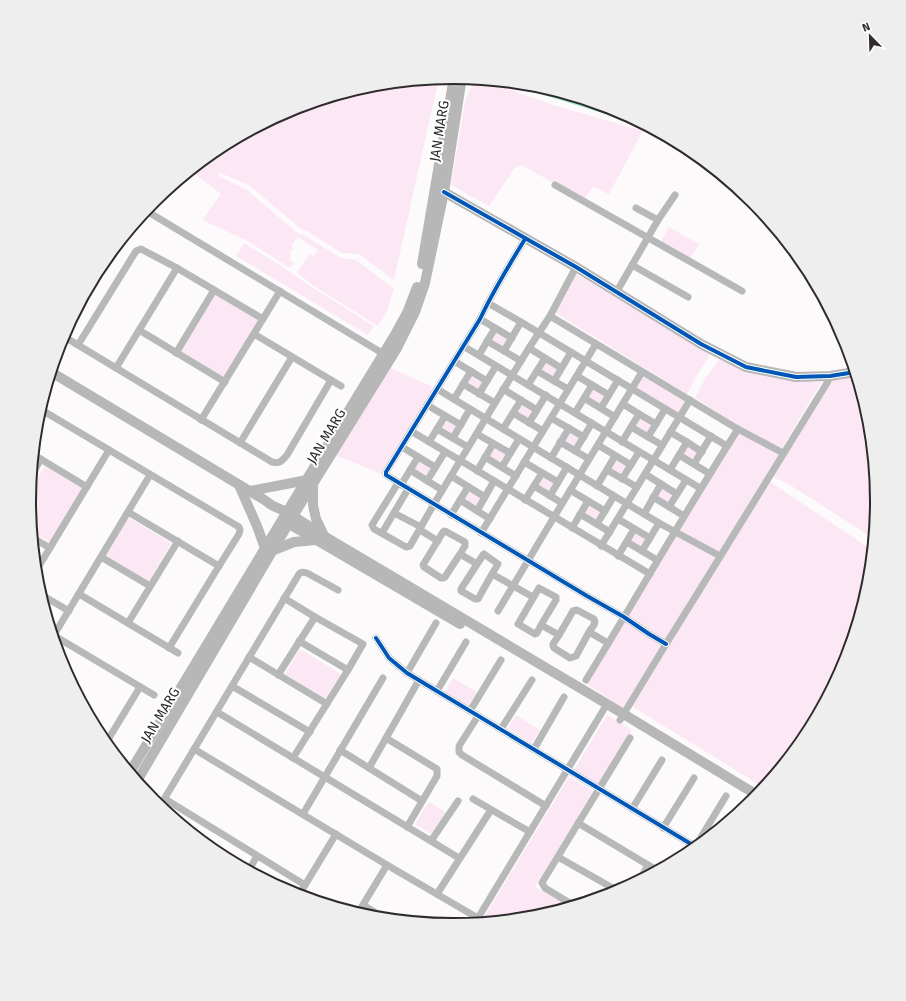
<svg xmlns="http://www.w3.org/2000/svg" width="906" height="1001" font-family="'Fira Sans',sans-serif">
	<style>
		.green { fill: #fce7f4 }
		.lines { fill: none; stroke-linecap: round; stroke-linejoin: round }
		.stream { stroke: #98eed1; stroke-width: 2 }
		.street { stroke: #b6b9b8; stroke-width: 7 }
		.secondary { stroke: #b6b7b6; stroke-width: 10 }
		.cycleway-casing { stroke: #fff; stroke-width: 6 }
		.cycleway { stroke: #0057b8; stroke-width: 4 }
		.labels { text-anchor: middle; stroke-width: 4; stroke-linejoin: round; paint-order: stroke }
		.street-label { font-size: 14px; fill: #2f2a2d; stroke: #fff }
		.rim { fill: none; stroke: #2f2a2d; stroke-width: 2 }
	</style>
	<rect width="100%" height="100%" fill="#fdfafc"/>
	<g class="green">
		<polygon points="439,78 394,280 359,254 342,253 307,231 301,229 249,185 220,173 218,176 247,190 296,232 305,236 341,258 356,260 394,289 387,311 378,326 317,288 297,273 310,253 314,256 318,250 298,237 291,246 293,248 289,254 291,255 289,259 294,263 290,268 246,240 202,220 221,194 190,170 218,148 291,109 371,85"/>
		<polygon points="475,79 479,79 553,105 643,131 609,194 593,187 584,199 521,165 514,169 489,206 451,185 465,101"/>
		<polygon points="669,227 699,244 689,260 661,242"/>
		<polygon points="244,243 286,269 310,286 374,326 368,335 236,256"/>
		<polygon points="576,274 679,335 700,349 711,354 697,375 687,394 554,312"/>
		<polygon points="214,290 263,319 225,382 176,353"/>
		<polygon points="825,302 834,318 821,309"/>
		<polygon points="496,331 509,339 503,348 489,340"/>
		<polygon points="719,359 749,373 821,383 782,448 742,428 695,398 705,379"/>
		<polygon points="545,361 558,369 552,378 540,370"/>
		<polygon points="382,364 437,389 386,476 328,452"/>
		<polygon points="642,372 690,400 679,417 632,389"/>
		<polygon points="855,372 869,418 877,501 873,538 790,485 773,477 770,482 872,550 869,583 845,663 805,736 763,787 630,705 626,710 585,683 739,430 785,457 833,377"/>
		<polygon points="472,374 484,382 479,391 466,384"/>
		<polygon points="592,387 606,396 600,405 586,397"/>
		<polygon points="522,402 535,411 528,420 515,412"/>
		<polygon points="640,417 653,425 648,434 634,426"/>
		<polygon points="446,419 458,426 452,436 439,428"/>
		<polygon points="570,431 581,438 574,449 563,441"/>
		<polygon points="688,445 699,452 694,462 682,454"/>
		<polygon points="494,446 507,454 501,464 488,456"/>
		<polygon points="616,459 628,466 622,476 610,469"/>
		<polygon points="419,460 433,468 426,478 412,469"/>
		<polygon points="45,466 82,488 50,542 32,532 29,500 30,491"/>
		<polygon points="543,475 555,483 549,493 536,486"/>
		<polygon points="662,487 674,495 668,504 656,497"/>
		<polygon points="468,490 482,498 475,508 462,500"/>
		<polygon points="589,503 602,511 596,522 582,513"/>
		<polygon points="127,517 171,543 149,581 105,556"/>
		<polygon points="635,531 648,539 642,548 629,541"/>
		<polygon points="300,649 341,674 325,699 285,674"/>
		<polygon points="453,678 477,692 468,707 445,692"/>
		<polygon points="516,715 540,730 532,743 508,728"/>
		<polygon points="607,715 632,730 598,785 574,770"/>
		<polygon points="569,777 593,791 535,887 570,906 535,916 491,921 484,917"/>
		<polygon points="429,802 447,813 433,835 415,824"/>
	</g>
	<g class="lines">
		<polyline class="stream" points="505,82 645,125"/>
		<g class="street">
			<polyline points="555,185 742,291"/>
			<polyline points="636,208 658,220"/>
			<polyline points="145,210 387,356"/>
			<path d="M525 239C509 265 493 291 480 319L386 472V475L587 596 624 617 649 634 666 644"/>
			<polyline points="632,265 688,297"/>
			<polyline points="616,293 658,220 675,195"/>
			<polyline points="488,303 521,322 727,446"/>
			<polyline points="550,316 736,428 783,453"/>
			<polyline points="480,319 512,338"/>
			<polyline points="139,330 225,382"/>
			<polyline points="254,334 341,386"/>
			<path d="M63 336 272 462C280 464 282 461 287 455L331 380"/>
			<polyline points="487,341 521,361"/>
			<polyline points="78,345 136,251 141,249 177,268 263,319"/>
			<polyline points="463,346 700,488"/>
			<polyline points="529,348 561,368"/>
			<polyline points="504,351 521,322"/>
			<polyline points="176,353 214,290"/>
			<polyline points="479,355 495,328"/>
			<polyline points="454,361 487,381"/>
			<polyline points="116,368 177,268"/>
			<polyline points="537,371 568,389"/>
			<polyline points="577,376 609,395"/>
			<polyline points="554,381 571,352"/>
			<polyline points="463,384 495,403"/>
			<polyline points="528,385 545,358"/>
			<polyline points="437,389 659,523 720,556"/>
			<polyline points="503,389 537,410"/>
			<polyline points="479,394 496,366"/>
			<polyline points="584,398 615,417"/>
			<polyline points="454,399 471,371"/>
			<polyline points="623,404 639,414 631,427 662,445"/>
			<polyline points="427,405 461,425"/>
			<polyline points="601,408 618,380"/>
			<polyline points="40,409 239,527 240,530 239,534 219,566 169,648"/>
			<polyline points="513,413 543,431"/>
			<polyline points="575,413 592,385"/>
			<polyline points="639,414 656,424"/>
			<polyline points="551,418 584,437"/>
			<polyline points="201,420 280,291"/>
			<polyline points="529,423 546,395"/>
			<polyline points="437,429 468,447"/>
			<polyline points="503,429 521,400"/>
			<polyline points="411,431 650,574"/>
			<polyline points="670,432 687,442 679,455 710,474"/>
			<polyline points="477,434 510,453"/>
			<polyline points="648,437 665,409"/>
			<polyline points="453,438 470,409"/>
			<polyline points="429,442 445,416"/>
			<polyline points="560,442 589,459"/>
			<polyline points="622,442 631,427"/>
			<polyline points="687,442 702,452"/>
			<polyline points="240,443 292,357"/>
			<polyline points="598,445 631,465"/>
			<polyline points="402,447 435,467"/>
			<polyline points="575,451 592,423"/>
			<polyline points="34,455 87,487"/>
			<polyline points="485,457 516,476"/>
			<polyline points="551,458 569,428"/>
			<polyline points="524,462 558,482"/>
			<polyline points="694,464 711,436"/>
			<polyline points="502,467 519,439"/>
			<polyline points="410,470 442,490"/>
			<polyline points="607,470 637,487"/>
			<polyline points="670,470 679,455"/>
			<polyline points="477,471 493,444"/>
			<polyline points="645,474 677,494"/>
			<polyline points="31,476 41,459"/>
			<polyline points="451,476 485,497"/>
			<polyline points="622,479 639,452"/>
			<polyline points="427,481 445,452"/>
			<polyline points="398,483 372,525 374,529 406,547 410,546 434,504 495,403 529,348 550,316 576,267"/>
			<polyline points="401,485 418,457"/>
			<polyline points="534,486 562,503"/>
			<polyline points="597,486 615,456"/>
			<polyline points="570,490 605,511"/>
			<polyline points="550,496 567,467"/>
			<polyline points="653,497 684,516"/>
			<polyline points="460,500 490,519"/>
			<polyline points="525,500 542,473"/>
			<polyline points="669,507 686,480"/>
			<polyline points="477,511 494,481"/>
			<polyline points="128,512 219,566"/>
			<polyline points="394,513 421,527"/>
			<polyline points="580,514 610,532"/>
			<polyline points="644,514 661,484"/>
			<polyline points="451,515 468,487"/>
			<polyline points="618,519 650,538"/>
			<polyline points="597,524 614,496"/>
			<polyline points="572,528 588,501"/>
			<polyline points="420,530 438,541"/>
			<polyline points="382,533 408,489"/>
			<polyline points="481,533 596,344"/>
			<polyline points="33,538 50,548"/>
			<polyline points="627,542 657,560"/>
			<polyline points="601,546 690,400"/>
			<polyline points="642,551 659,523"/>
			<polyline points="460,554 465,546 465,542 445,531 443,532 423,565 424,567 441,578 443,578 445,577 460,554 477,564"/>
			<polyline points="618,556 634,529"/>
			<polyline points="101,557 150,586"/>
			<polyline points="36,571 109,450"/>
			<polyline points="492,574 498,564 484,554 483,555 461,589 461,591 463,592 475,599 478,599 492,574 533,597"/>
			<polyline points="40,594 69,611"/>
			<polyline points="79,594 178,653"/>
			<polyline points="284,598 315,617 363,644 348,670 293,758"/>
			<polyline points="498,611 554,517 642,372"/>
			<polyline points="128,623 178,541"/>
			<polyline points="541,625 556,600 556,597 539,588 518,624 535,634 537,633 541,625 559,635"/>
			<path d="M589 632C591 628 597 624 594 619L577 610 573 611 559 635 553 644V646L554 648 570 658 576 656 589 632 608 643"/>
			<polyline points="53,635 154,695"/>
			<polyline points="54,635 150,475"/>
			<polyline points="376,638 389,658 407,673 696,847"/>
			<polyline points="299,641 348,670"/>
			<polyline points="249,657 327,704"/>
			<polyline points="407,673 436,623"/>
			<polyline points="278,675 315,617"/>
			<path d="M586 680C637 597 685 512 738 429"/>
			<polyline points="232,686 310,732"/>
			<polyline points="437,691 466,642"/>
			<polyline points="470,711 501,660"/>
			<polyline points="217,712 459,858"/>
			<polyline points="478,716 459,746 459,752 462,755 546,806"/>
			<polyline points="620,720 666,644 707,578 827,383 830,376"/>
			<polyline points="501,729 532,680"/>
			<polyline points="99,734 109,739"/>
			<polyline points="386,738 437,769 437,776 407,827"/>
			<polyline points="106,743 140,687"/>
			<polyline points="194,749 387,865 483,921"/>
			<polyline points="534,749 564,697"/>
			<polyline points="340,750 422,801"/>
			<polyline points="369,768 419,680"/>
			<polyline points="165,799 305,885"/>
			<polyline points="473,799 530,832"/>
			<path d="M160 806 299 574C301 571 304 572 307 573L338 590"/>
			<polyline points="632,809 662,760"/>
			<polyline points="303,814 383,678"/>
			<polyline points="578,823 648,865 641,878"/>
			<polyline points="663,828 694,778"/>
			<polyline points="431,841 458,801"/>
			<polyline points="695,847 726,796"/>
			<polyline points="683,856 691,844"/>
			<polyline points="558,857 618,891"/>
			<polyline points="648,865 657,870"/>
			<polyline points="249,870 257,856"/>
			<polyline points="437,894 489,813"/>
			<polyline points="299,895 336,834"/>
			<polyline points="363,905 384,918"/>
			<polyline points="573,905 545,888 542,883 543,881 630,738"/>
			<polyline points="358,913 387,865"/>
			<polyline points="478,918 607,704"/>
		</g>
		<g class="secondary">
			<polyline points="444,192 576,267 701,344 746,367 796,377 830,376 855,372"/>
			<polyline points="422,264 454,77"/>
			<polyline points="51,372 263,499 273,506 287,512 324,536 607,704 757,795"/>
			<polyline points="313,484 313,505 316,519 324,536"/>
			<polyline points="239,485 257,526 265,548"/>
			<polyline points="250,491 307,480"/>
			<polyline points="284,521 460,624"/>
			<polyline points="274,550 294,542 316,540"/>
			<polyline points="130,772 282,520 396,333 407,313 417,287"/>
			<polyline points="137,781 293,516 397,348 415,312 425,283 444,192 462,77"/>
		</g>
		<defs>
			<g id="cycleway">
				<polyline points="444,192 576,267 701,344 746,367 796,377 830,376 855,372"/>
				<path d="M525 239C509 265 493 291 480 319L386 472V475L587 596 624 617 649 634 666 644"/>
				<polyline points="376,638 389,658 407,673 696,847"/>
			</g>
		</defs>
		<use href="#cycleway" class="cycleway-casing"/>
		<use href="#cycleway" class="cycleway"/>
	</g>
	<g class="labels">
		<g class="street-label">
			<text transform="translate(439 131) rotate(-81)" y="5">JAN MARG</text>
			<text transform="translate(326 436) rotate(-59)" y="5">JAN MARG</text>
			<text transform="translate(160 715) rotate(-59)" y="5">JAN MARG</text>
		</g>
	</g>
	<path d="M0 0H906V1001H0ZM36 501a417 417 0 1 1 834 0a417 417 0 1 1-834 0Z" fill="#eee" fill-rule="evenodd"/>
	<path class="rim" d="M36 501a417 417 0 1 1 834 0a417 417 0 1 1-834 0Z"/>
	<g transform="translate(870 36) rotate(337)" stroke="#ffffff" stroke-width="3" paint-order="stroke">
	<path d="M0-3L7 15L0 10L-7 15Z" fill="#2f2a2d"/>
	<text y="-6" font-size="11" font-weight="bold" text-anchor="middle" fill="#2f2a2d">N</text>
	</g>
</svg>
